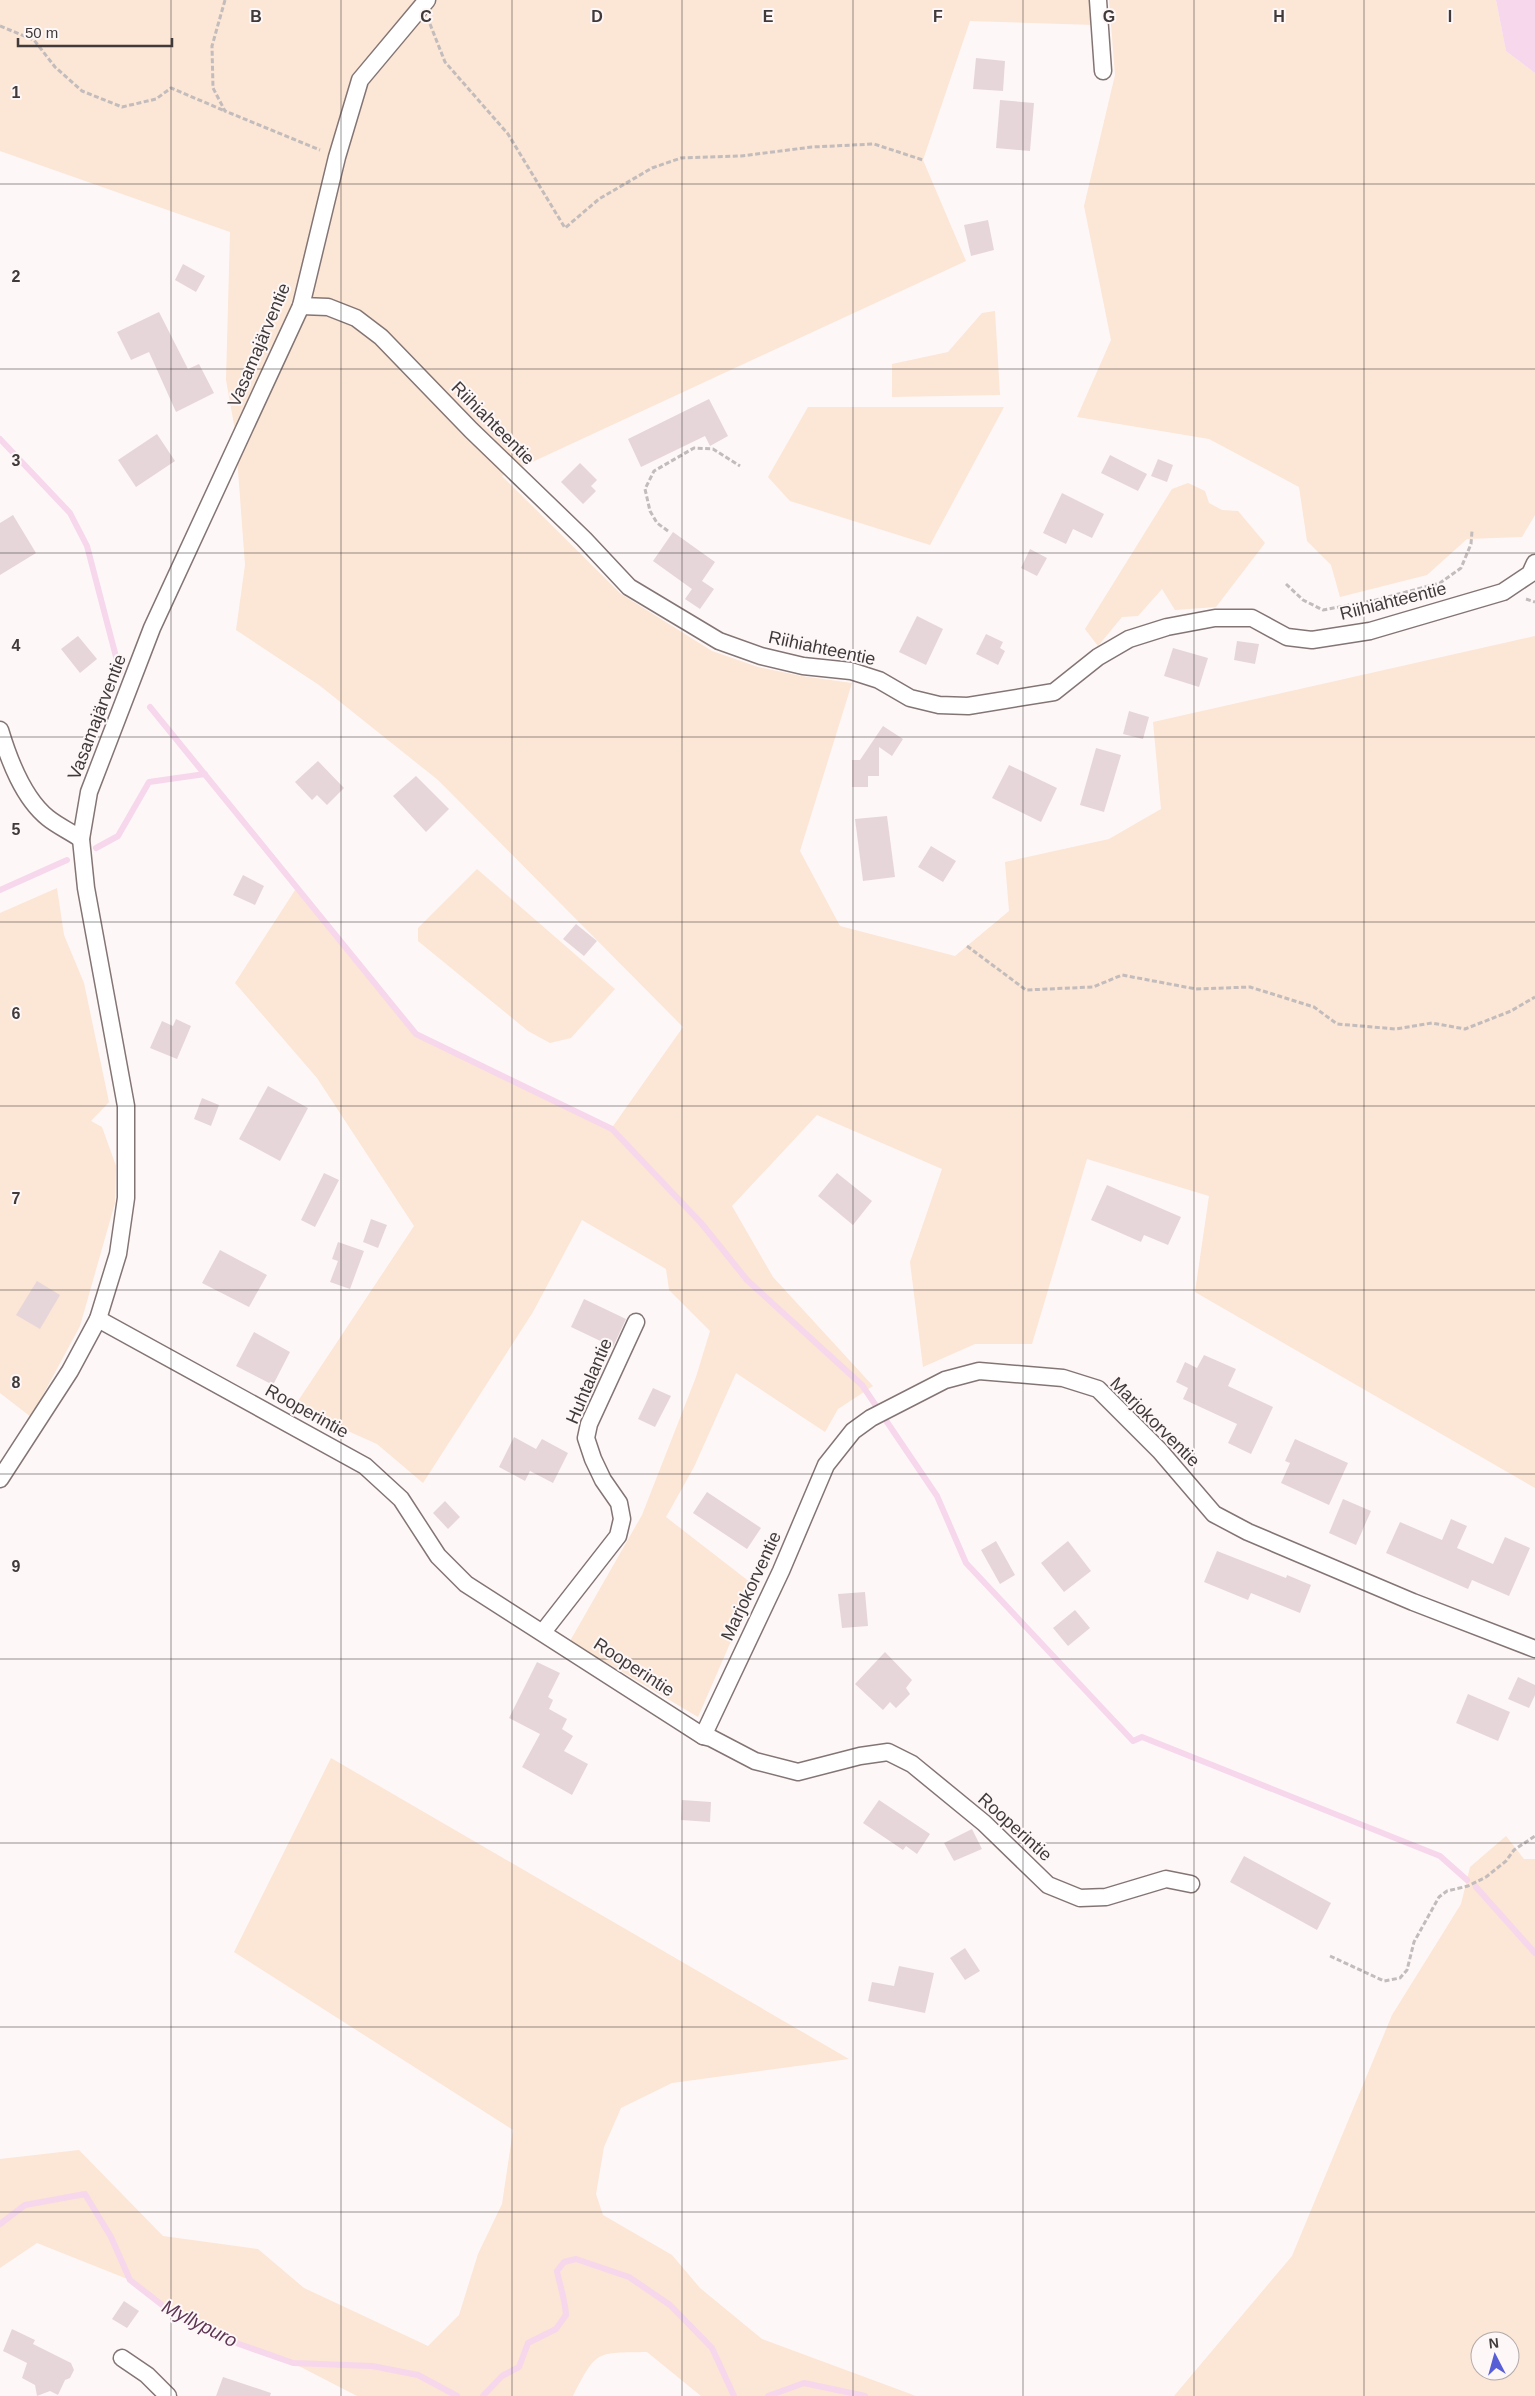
<svg xmlns="http://www.w3.org/2000/svg" width="1535" height="2396" font-family="Helvetica,sans-serif">
	<style>
		.green { fill: #fce6d5; fill-rule: evenodd }
		.water { fill: #f6d7ec }
		.lines { fill: none; stroke-linecap: round; stroke-linejoin: round }
		.stream { stroke: #f6d7ec; stroke-width: 6 }
		.building { fill: #e6d6da }
		.minor-casing { stroke: #847575; stroke-width: 19 }
		.path { stroke: #c3bcbc; stroke-width: 3; stroke-dasharray: 5 2.5; stroke-linecap: butt }
		.minor { stroke: #fff; stroke-width: 16 }
		.grid { fill: none; stroke: #403a3a; stroke-width: 1; stroke-opacity: 0.55 }
		.labels { text-anchor: middle; stroke-width: 4; stroke-linejoin: round; paint-order: stroke }
		.street-label { font-size: 18px; fill: #403a3a; stroke: #fef7f7 }
		.water-label { font-size: 19px; font-style: italic; fill: #5f3554; stroke: #fef7f7 }
		.grid-label { font-size: 16px; text-anchor: middle; font-weight: bold; fill: #403a3a; stroke: #fef7f7; stroke-width: 4; stroke-linejoin: round; paint-order: stroke }
	</style>
	<rect width="100%" height="100%" fill="#fef7f7"/>
	<g class="green">
		<polygon points="0,0 1092,0 1095,25 970,21 923,160 966,261 502,476 621,594 712,651 758,667 801,676 852,683 800,851 840,926 955,956 1009,911 1005,862 1109,839 1161,809 1153,722 1535,636 1535,1488 1195,1292 1209,1196 1087,1159 1032,1344 975,1344 923,1367 910,1262 942,1169 817,1115 732,1206 773,1277 873,1386 838,1409 825,1432 736,1373 694,1467 666,1517 755,1586 698,1717 570,1641 642,1515 696,1377 710,1331 669,1290 666,1269 582,1220 533,1312 423,1483 377,1444 294,1407 414,1226 317,1078 235,983 297,887 416,1034 611,1129 683,1027 438,780 319,685 236,630 245,565 235,430 226,380 230,232 0,151"/>
		<polygon points="1109,0 1496,0 1506,51 1535,73 1535,515 1522,537 1467,539 1427,575 1340,597 1331,565 1307,541 1299,487 1209,439 1077,417 1111,340 1084,206 1115,75"/>
		<polygon points="995,311 1000,395 892,397 892,364 948,352 982,313"/>
		<polygon points="808,407 1004,407 930,545 790,501 768,477"/>
		<polygon points="1188,483 1205,491 1209,503 1222,510 1238,511 1265,543 1216,607 1175,610 1162,589 1138,616 1122,617 1098,646 1085,629 1172,489"/>
		<polygon points="477,869 615,989 571,1038 550,1043 528,1031 418,941 418,928"/>
		<polygon points="57,888 64,935 84,983 109,1102 91,1121 102,1127 116,1166 115,1203 80,1326 31,1417 0,1393 0,913"/>
		<path d="M331 1758 849 2059 672 2083 621 2108 604 2147 596 2194 603 2215 672 2255 700 2288 762 2339 916 2396H701L647 2352C596 2353 597 2349 573 2396H357L293 2363 239 2344 171 2312 130 2280 37 2243 0 2268V2159L79 2150 163 2236 258 2249 304 2288 428 2346 459 2315 478 2254 502 2204 513 2130 234 1952Z"/>
		<path d="M1506 1836 1524 1859H1535V2396H1174L1292 2256 1392 2015 1461 1904 1470 1867ZM1480 2341H1510V2371H1480Z"/>
	</g>
	<polygon class="water" points="1496,0 1535,0 1535,73 1506,51"/>
	<g class="lines">
		<g class="stream">
			<polyline points="0,439 70,513 87,546 120,672"/>
			<polyline points="150,707 416,1034 612,1129 702,1224 747,1280 862,1385 937,1496 966,1563 1133,1741 1142,1737 1440,1856 1467,1880"/>
			<polyline points="96,848 118,836 149,782 205,774"/>
			<polyline points="0,890 67,860"/>
			<polyline points="1476,1887 1535,1953"/>
			<polyline points="0,2224 25,2205 85,2194 111,2237 130,2280 171,2312 239,2344 293,2363 372,2366 418,2375 457,2396"/>
			<path d="M483 2396 502 2376 519 2367 528 2343 556 2329 566 2315C565 2299 560 2286 557 2271L564 2262 576 2259 629 2277 670 2305 712 2348 734 2396"/>
			<polyline points="768,2396 804,2383 865,2396"/>
		</g>
	</g>
	<g class="building">
		<polygon points="976,58 1005,61 1003,91 973,89"/>
		<polygon points="1000,100 1034,103 1030,151 996,148"/>
		<polygon points="988,220 994,250 971,256 964,225"/>
		<polygon points="183,264 205,276 196,292 175,280"/>
		<polygon points="159,312 188,369 199,364 214,393 176,412 149,352 131,360 117,332"/>
		<polygon points="709,399 728,436 710,446 705,436 641,467 628,439"/>
		<polygon points="157,434 175,461 136,487 118,460"/>
		<polygon points="1110,455 1147,474 1138,491 1101,473"/>
		<polygon points="1158,459 1173,465 1167,482 1151,476"/>
		<polygon points="580,463 597,480 591,486 596,491 583,504 561,482"/>
		<polygon points="1062,493 1104,514 1092,538 1073,529 1066,544 1043,533"/>
		<polygon points="13,515 36,553 0,575 0,523"/>
		<polygon points="673,532 715,562 702,581 714,589 700,609 685,599 692,589 653,561"/>
		<polygon points="1030,549 1047,558 1037,576 1021,568"/>
		<polygon points="917,616 943,629 926,665 899,652"/>
		<polygon points="986,634 1003,642 1000,648 1005,651 998,665 976,654"/>
		<polygon points="78,636 97,659 80,673 61,649"/>
		<polygon points="1237,641 1259,644 1255,664 1234,660"/>
		<polygon points="1173,648 1208,658 1199,687 1164,676"/>
		<polygon points="1129,711 1149,717 1143,739 1123,734"/>
		<polygon points="883,726 903,739 892,756 879,747 879,776 868,776 868,787 852,787 852,760 860,760"/>
		<polygon points="1096,748 1121,755 1104,812 1080,805"/>
		<polygon points="318,761 344,788 327,805 317,795 312,800 295,782"/>
		<polygon points="1009,765 1057,788 1041,822 992,798"/>
		<polygon points="416,776 449,809 426,832 393,796"/>
		<polygon points="887,816 895,877 863,881 855,819"/>
		<polygon points="931,846 956,861 943,882 918,867"/>
		<polygon points="243,875 264,886 255,905 233,895"/>
		<polygon points="576,924 597,941 584,956 563,939"/>
		<polygon points="176,1019 191,1026 177,1059 150,1048 162,1021 173,1026"/>
		<polygon points="268,1086 308,1108 280,1161 239,1139"/>
		<polygon points="202,1098 219,1105 211,1126 194,1119"/>
		<polygon points="324,1173 339,1180 315,1227 301,1220"/>
		<polygon points="837,1173 872,1201 853,1225 818,1196"/>
		<polygon points="1107,1185 1181,1217 1168,1245 1144,1235 1141,1242 1091,1220"/>
		<polygon points="371,1219 387,1225 378,1248 363,1242"/>
		<polygon points="338,1242 364,1251 350,1289 330,1282 338,1261 332,1259"/>
		<polygon points="220,1250 267,1275 249,1307 202,1283"/>
		<polygon points="37,1281 60,1295 40,1329 16,1315"/>
		<polygon points="584,1299 626,1319 613,1347 571,1327"/>
		<polygon points="254,1332 290,1352 273,1385 236,1366"/>
		<polygon points="1204,1355 1236,1369 1228,1386 1273,1407 1251,1454 1228,1443 1237,1424 1183,1399 1188,1388 1176,1382 1185,1362 1197,1368"/>
		<polygon points="653,1388 671,1396 655,1427 638,1419"/>
		<polygon points="514,1437 536,1449 542,1439 568,1453 553,1483 530,1471 525,1481 499,1467"/>
		<polygon points="1295,1439 1348,1463 1329,1505 1281,1483 1290,1463 1285,1461"/>
		<polygon points="707,1492 761,1528 747,1549 693,1513"/>
		<polygon points="1343,1499 1371,1511 1356,1545 1329,1533"/>
		<polygon points="445,1501 460,1517 448,1529 433,1513"/>
		<polygon points="1451,1519 1467,1526 1457,1548 1493,1564 1505,1537 1530,1548 1509,1596 1472,1580 1468,1589 1386,1553 1400,1522 1442,1540"/>
		<polygon points="996,1541 1015,1575 1000,1584 981,1550"/>
		<polygon points="1068,1541 1091,1571 1064,1592 1041,1563"/>
		<polygon points="1217,1551 1286,1578 1287,1575 1311,1585 1300,1613 1251,1593 1248,1600 1204,1582"/>
		<polygon points="865,1592 868,1626 842,1628 838,1594"/>
		<polygon points="1075,1610 1090,1628 1068,1646 1053,1628"/>
		<polygon points="885,1652 912,1680 906,1688 910,1694 896,1708 890,1702 883,1710 855,1684"/>
		<polygon points="537,1662 560,1673 548,1697 553,1700 549,1709 567,1719 562,1729 573,1736 564,1751 588,1764 572,1795 522,1767 540,1734 509,1718"/>
		<polygon points="1518,1677 1535,1685 1535,1695 1529,1708 1508,1699"/>
		<polygon points="1468,1694 1510,1712 1498,1741 1456,1723"/>
		<polygon points="682,1800 711,1802 710,1822 681,1820"/>
		<polygon points="879,1800 930,1834 917,1854 906,1846 903,1850 863,1823"/>
		<polygon points="972,1829 982,1849 954,1861 944,1843"/>
		<polygon points="1244,1856 1331,1903 1317,1930 1230,1882"/>
		<polygon points="965,1948 980,1971 965,1980 950,1958"/>
		<polygon points="899,1966 934,1973 925,2013 868,2001 872,1982 894,1986"/>
		<polygon points="124,2301 139,2311 127,2328 112,2319"/>
		<polygon points="12,2329 35,2340 33,2344 71,2363 74,2370 70,2378 65,2380 58,2395 50,2391 37,2396 35,2385 22,2378 27,2363 3,2351"/>
		<polygon points="223,2377 271,2393 270,2396 216,2396"/>
	</g>
	<g class="lines">
		<defs>
			<g id="minor">
				<polyline points="1098,0 1103,71"/>
				<polyline points="301,306 328,307 356,318 381,337 471,430 584,539 629,587 719,641 761,656 803,666 851,671 879,680 910,698 939,705 968,706 1054,692 1098,657 1129,639 1167,627 1215,618 1252,618 1287,637 1312,640 1370,631 1503,592 1530,574 1535,563"/>
				<path d="M0 730C9 760 23 798 48 818 58 826 71 832 81 839"/>
				<polyline points="98,1319 365,1466 401,1499 438,1556 466,1584 703,1736 711,1738 755,1761 798,1772 860,1756 888,1752 912,1764 984,1823 1048,1885 1080,1898 1106,1897 1166,1879 1191,1884"/>
				<polyline points="0,1479 70,1371 98,1319 118,1254 126,1198 126,1106 86,888 81,839 89,792 152,628 301,306 337,157 360,80 427,0"/>
				<polyline points="543,1632 618,1536 622,1519 619,1503 603,1480 593,1459 586,1438 589,1424 636,1322"/>
				<polyline points="703,1736 781,1571 826,1465 853,1431 871,1418 945,1380 979,1371 1063,1378 1098,1389 1160,1451 1214,1514 1248,1532 1413,1602 1535,1649"/>
				<polyline points="122,2358 147,2375 168,2396"/>
			</g>
		</defs>
		<use href="#minor" class="minor-casing"/>
		<g class="path">
			<polyline points="225,0 212,46 213,88 225,111 320,150"/>
			<polyline points="430,24 445,62 508,134 565,228 599,199 652,168 681,158 741,156 812,147 874,144 923,160"/>
			<polyline points="0,26 34,40 55,67 82,91 122,107 156,99 171,88 225,111"/>
			<polyline points="668,531 657,523 650,511 645,489 654,471 694,448 713,449 740,466"/>
			<polyline points="1286,584 1303,600 1323,610 1376,600 1440,583 1461,568 1471,544 1472,531"/>
			<polyline points="1526,599 1535,602"/>
			<polyline points="967,946 1026,990 1093,987 1122,975 1196,989 1250,987 1314,1007 1337,1024 1396,1029 1432,1023 1465,1029 1511,1011 1535,997"/>
			<polyline points="1330,1956 1384,1981 1400,1978 1407,1970 1414,1942 1439,1897 1447,1891 1468,1886 1486,1877 1506,1861 1514,1850 1535,1836"/>
		</g>
		<use href="#minor" class="minor"/>
	</g>
	<path class="grid" d="M171 0V2396M341 0V2396M512 0V2396M682 0V2396M853 0V2396M1023 0V2396M1194 0V2396M1364 0V2396M0 184H1535M0 369H1535M0 553H1535M0 737H1535M0 922H1535M0 1106H1535M0 1290H1535M0 1474H1535M0 1659H1535M0 1843H1535M0 2027H1535M0 2212H1535"/>
	<g class="labels">
		<g class="street-label">
			<text transform="translate(259 345) rotate(-67)" y="6">Vasamajärventie</text>
			<text transform="translate(493 423) rotate(45)" y="6">Riihiahteentie</text>
			<text transform="translate(1393 601) rotate(-14)" y="6">Riihiahteentie</text>
			<text transform="translate(822 648) rotate(12)" y="6">Riihiahteentie</text>
			<text transform="translate(97 717) rotate(-69)" y="6">Vasamajärventie</text>
			<text transform="translate(589 1381) rotate(-67)" y="6">Huhtalantie</text>
			<text transform="translate(307 1411) rotate(29)" y="6">Rooperintie</text>
			<text transform="translate(1155 1422) rotate(45)" y="6">Marjokorventie</text>
			<text transform="translate(751 1586) rotate(-65)" y="6">Marjokorventie</text>
			<text transform="translate(634 1667) rotate(33)" y="6">Rooperintie</text>
			<text transform="translate(1015 1827) rotate(42)" y="6">Rooperintie</text>
		</g>
		<g class="water-label">
			<text transform="translate(200 2323) rotate(27)" y="7">Myllypuro</text>
		</g>
	</g>
	<g class="grid-label">
		<text x="256" y="22">B</text>
		<text x="426" y="22">C</text>
		<text x="597" y="22">D</text>
		<text x="768" y="22">E</text>
		<text x="938" y="22">F</text>
		<text x="1109" y="22">G</text>
		<text x="1279" y="22">H</text>
		<text x="1450" y="22">I</text>
		<text x="16" y="98">1</text>
		<text x="16" y="282">2</text>
		<text x="16" y="466">3</text>
		<text x="16" y="651">4</text>
		<text x="16" y="835">5</text>
		<text x="16" y="1019">6</text>
		<text x="16" y="1204">7</text>
		<text x="16" y="1388">8</text>
		<text x="16" y="1572">9</text>
	</g>
	<g transform="translate(1495 2356) rotate(354)"><circle r="24" fill="#fef7f7" stroke="#b2abab"/>
	<path d="M0-4L9 19L0 12L-9 19Z" fill="#585fd6"/>
	<text y="-8" font-size="14" font-weight="bold" text-anchor="middle" fill="#403a3a">N</text>
	</g>
	<path d="M18 38v8h154v-8" fill="none" stroke="#403a3a" stroke-width="2.5"/>
	<text x="25" y="38" font-size="15" fill="#403a3a" stroke="#fef7f7" stroke-width="4" paint-order="stroke">50 m</text>
</svg>
